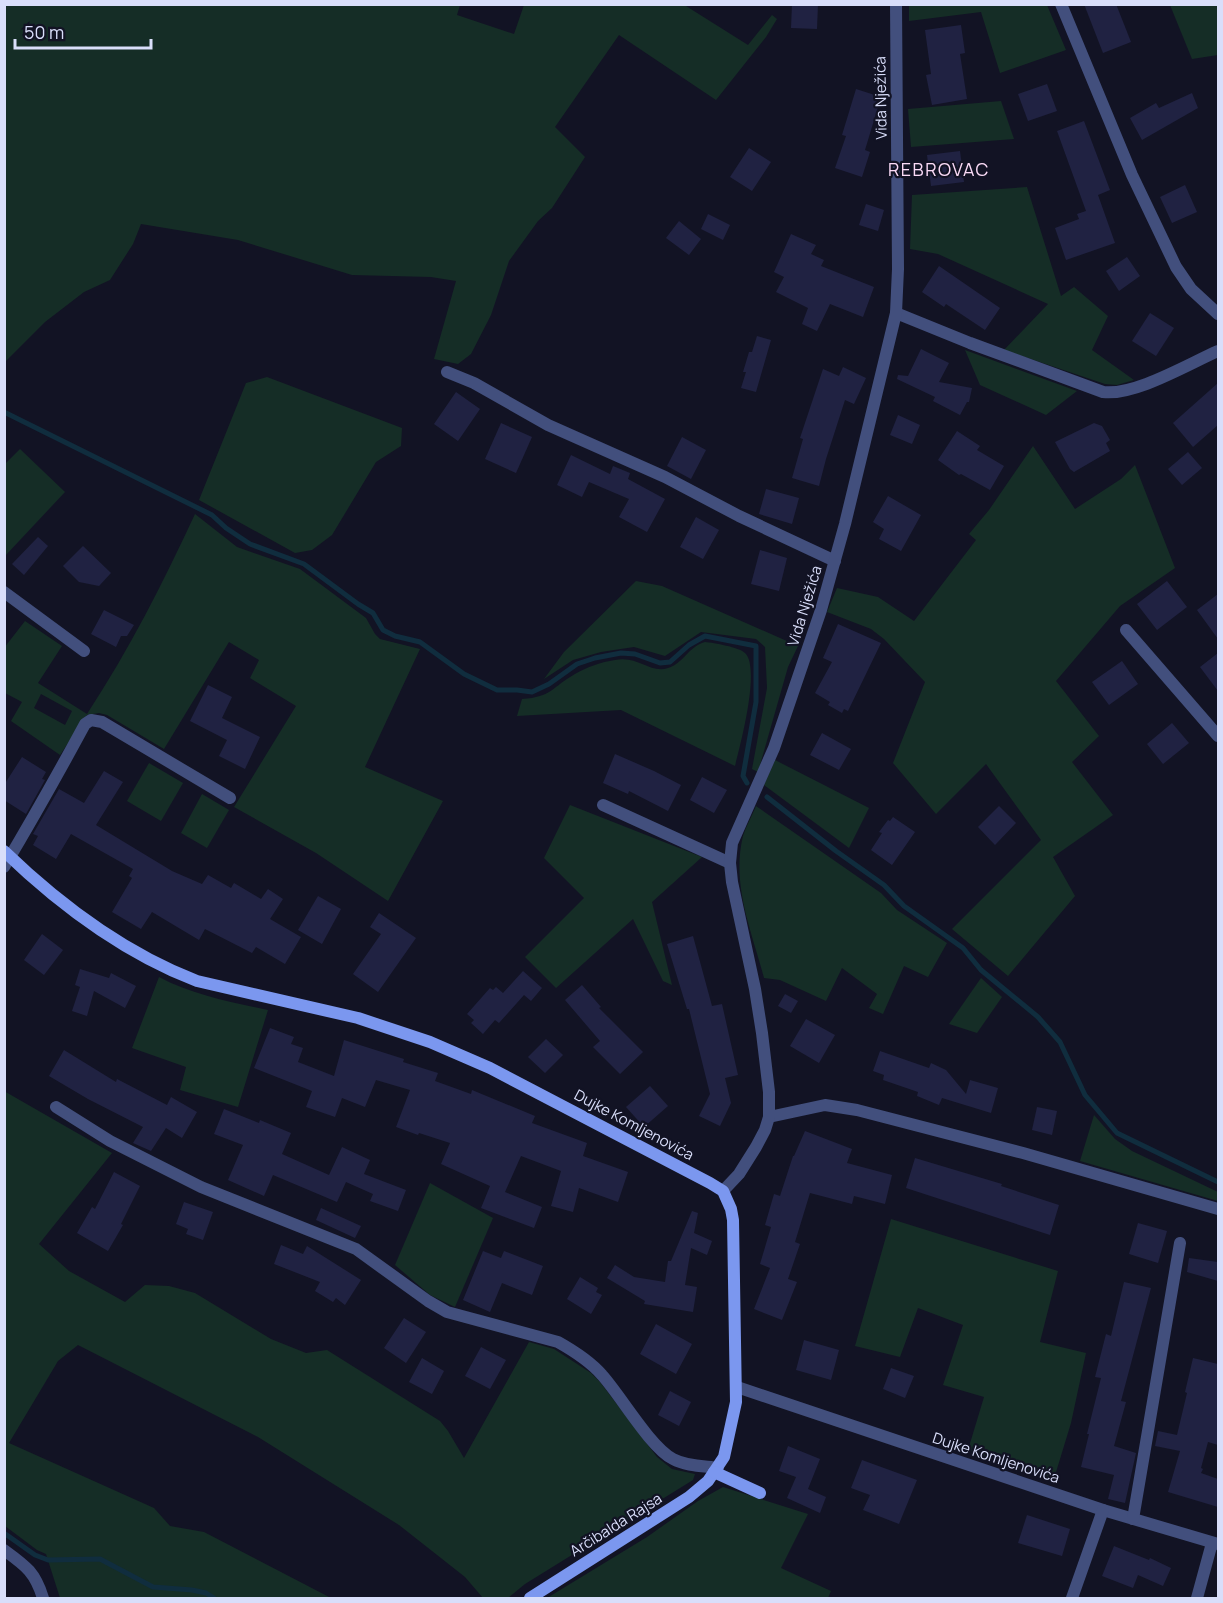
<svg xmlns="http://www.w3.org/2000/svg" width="1223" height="1603" font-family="Manrope,sans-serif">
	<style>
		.green { fill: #152d26; fill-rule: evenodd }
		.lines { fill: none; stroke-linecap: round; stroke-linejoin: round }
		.stream { stroke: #102d3e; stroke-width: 5 }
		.building { fill: #202242 }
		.street { stroke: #424f7d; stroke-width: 12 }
		.secondary { stroke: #7b97ef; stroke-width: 12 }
		.labels { text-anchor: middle; stroke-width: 4.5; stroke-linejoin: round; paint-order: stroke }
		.street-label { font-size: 15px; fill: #d9defa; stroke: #121324 }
		.quarter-label { font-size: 18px; letter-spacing: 1.5px; fill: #fbdbf7; stroke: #121324 }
	</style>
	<rect width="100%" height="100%" fill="#121324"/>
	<g class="green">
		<polygon points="4,5 460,5 457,15 514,34 524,5 686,5 686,6 748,45 772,15 777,19 766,37 716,100 619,35 555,127 585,157 552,208 538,221 509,261 491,315 471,354 458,364 434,359 456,281 431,277 352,275 238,240 141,224 133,244 110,280 84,292 45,322 5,362"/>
		<polygon points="909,5 1047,5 1066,50 1000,73 981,12 909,21"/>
		<polygon points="1205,5 1218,6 1218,55 1192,59 1170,5"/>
		<polygon points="1001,101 1014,139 911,147 908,109"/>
		<polygon points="1027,187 1061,296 1074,287 1108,316 1092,350 1134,380 1117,385 1105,384 1004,350 1048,304 938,254 910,249 912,195"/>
		<polygon points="965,350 1077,391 1046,415 980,385"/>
		<polygon points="267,377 402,428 401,446 376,462 332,535 312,550 295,553 199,500 246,383"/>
		<polygon points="1033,446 1075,509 1121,479 1135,465 1175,568 1120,606 1056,681 1099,736 1072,762 1113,815 1053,857 1075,896 1008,976 952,929 1041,840 986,764 936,814 893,763 925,682 884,639 871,629 827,612 837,588 878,597 914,621 976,540 969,534 989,510"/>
		<polygon points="20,449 65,492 5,556 5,464"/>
		<path d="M195 514 237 547 300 569 366 618 375 634 380 639 420 649 365 767 443 801 388 901 316 853 234 807 296 706 250 678 259 660 229 642 164 749 107 715 99 713 87 715 60 755 11 721 22 702 5 693 4 648 25 621 62 646 38 683 87 714C129 650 163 583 195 514ZM41 694 72 711 65 725 34 708Z"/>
		<polygon points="636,581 662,586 798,646 788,667 758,772 752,769 767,688 765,647 756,639 701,632 665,656 634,647 601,652 573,660 544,679 564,652"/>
		<path d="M705 642C714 643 739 647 745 653 761 668 740 746 735 766L621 710 517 716 522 699C552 697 552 687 575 674 587 667 601 662 615 660 638 655 650 674 668 668 684 663 688 647 705 642Z"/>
		<polygon points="775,760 869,808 849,848 764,785"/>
		<polygon points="149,763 183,783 161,821 127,801"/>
		<polygon points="202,794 229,810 207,848 181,833"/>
		<polygon points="570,805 702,857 652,902 672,985 663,981 633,919 556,988 525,957 584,898 544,858"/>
		<path d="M756 806 881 893 897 910 947 943 928 977 904 966 883 1014 869 1008 877 994 842 968 826 1001 780 980 764 978C752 932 731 885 743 836 746 826 752 816 756 806Z"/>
		<path d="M159 977C193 995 230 1002 268 1010L238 1107 180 1090 186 1067 132 1048Z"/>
		<polygon points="981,978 1002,997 977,1033 949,1024"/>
		<polygon points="4,1091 112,1153 39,1244 69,1271 125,1302 145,1285 169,1286 195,1293 271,1339 306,1353 327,1350 440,1421 448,1431 464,1458 529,1342 554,1349 591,1373 600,1382 657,1457 672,1469 695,1474 693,1480 525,1584 508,1598 483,1598 465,1577 399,1525 258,1437 78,1345 58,1361 9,1443 154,1508 170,1526 204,1532 331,1598 60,1598 46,1554 37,1550 5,1526"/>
		<polygon points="1094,1115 1115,1139 1132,1151 1218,1192 1218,1201 1080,1161"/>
		<polygon points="430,1183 493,1218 455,1307 430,1295 395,1265"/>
		<polygon points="891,1219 1058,1271 1040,1342 1086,1353 1071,1423 1053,1482 968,1450 984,1397 943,1385 963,1325 918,1308 900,1357 855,1346"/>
		<polygon points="723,1487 808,1514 781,1568 831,1591 828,1598 547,1598 647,1537 698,1501"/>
	</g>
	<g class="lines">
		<g class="stream">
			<polyline points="4,412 212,515 226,528 250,544 304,564 358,604 373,613 383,630 395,636 420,642 464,674 497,690 517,690 532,692 549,684 577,664 595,658 621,653 635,654 660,663 670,662 689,645 705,636 756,646 756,702 743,776 747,783"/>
			<polyline points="767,797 836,851 884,885 904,906 963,948 981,970 1038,1017 1060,1042 1085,1095 1117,1133 1218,1182"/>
			<polyline points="4,1533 35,1555 48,1560 100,1559 153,1587 192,1590 206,1593 214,1598"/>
		</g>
	</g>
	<g class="building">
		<polygon points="792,4 818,4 817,29 791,28"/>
		<polygon points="1084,4 1116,4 1131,42 1103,53"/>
		<polygon points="961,25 965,53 960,54 967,99 932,105 926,75 931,74 925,30"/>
		<polygon points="1047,84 1057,111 1028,121 1018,94"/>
		<polygon points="856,89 881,97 865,150 870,152 862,177 835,168 846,136 842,135"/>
		<polygon points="1192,93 1198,108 1142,140 1130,118 1156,103 1159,108"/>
		<polygon points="1084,121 1110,190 1098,195 1115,243 1066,260 1055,228 1079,219 1077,214 1086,211 1057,131"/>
		<polygon points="749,148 771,162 752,191 730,177"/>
		<polygon points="960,151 964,182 931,186 927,155"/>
		<polygon points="1185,185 1197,212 1172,223 1160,197"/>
		<polygon points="866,204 884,210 878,231 859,225"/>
		<polygon points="708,214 730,225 723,240 701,229"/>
		<polygon points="679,221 701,239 689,255 666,238"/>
		<polygon points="791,234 816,245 811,254 824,260 821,266 874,287 863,317 830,304 817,331 802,324 808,308 776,292 784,277 774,272"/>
		<polygon points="1127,257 1140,276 1119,291 1106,271"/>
		<polygon points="939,266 1000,308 985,330 946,304 944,307 922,292"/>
		<polygon points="1150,313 1174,328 1156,356 1132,341"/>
		<polygon points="757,336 771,340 756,392 741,388 746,372 743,372 749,352 752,352"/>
		<polygon points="921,349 949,363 939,382 972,388 969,402 967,402 960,415 933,401 935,397 897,379 898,375 908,376"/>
		<polygon points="843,367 866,378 854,404 845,400 826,459 819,486 792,478 803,439 800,438 823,369 839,376"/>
		<polygon points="1218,383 1218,425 1193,447 1173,423"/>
		<polygon points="456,392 480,409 458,441 434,424"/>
		<polygon points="898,415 920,425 912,444 890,435"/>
		<polygon points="501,423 532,437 516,473 485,459"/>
		<polygon points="1094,423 1102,426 1110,440 1106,443 1110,451 1074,472 1070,469 1055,442"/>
		<polygon points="957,431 980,446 977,450 1004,466 990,490 961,474 959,475 938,460"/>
		<polygon points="682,437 706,450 691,479 667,466"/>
		<polygon points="1188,452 1202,468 1182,485 1168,469"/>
		<polygon points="571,455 610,474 613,466 630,473 628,479 665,499 647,532 619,517 629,499 589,482 582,497 557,485"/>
		<polygon points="766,489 799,498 792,524 759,514"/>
		<polygon points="888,496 921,515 901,551 879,539 884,529 873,522"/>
		<polygon points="696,517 719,530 703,559 680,547"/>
		<polygon points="38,537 48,546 24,575 12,564"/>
		<polygon points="83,546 111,573 99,586 79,582 63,566"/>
		<polygon points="760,550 787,558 779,591 751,584"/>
		<polygon points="1167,581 1187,607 1157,630 1137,604"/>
		<polygon points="1218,594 1218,639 1197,610"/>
		<polygon points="104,610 134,625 127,636 121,636 116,647 91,634"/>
		<polygon points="838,624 881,643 848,711 844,709 842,713 828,705 830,702 815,693 832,662 823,658"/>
		<polygon points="1218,653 1218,691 1200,667"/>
		<polygon points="1122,661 1138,684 1109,705 1092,682"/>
		<polygon points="208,685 232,697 222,718 260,737 245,769 219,756 227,740 190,721"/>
		<polygon points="1172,723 1189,743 1163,764 1147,744"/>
		<polygon points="822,733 851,749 839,770 810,755"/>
		<polygon points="615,754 654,771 681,785 668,811 629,791 628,794 603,783"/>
		<polygon points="22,757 46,772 42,779 45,780 26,814 4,800 4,785"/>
		<polygon points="104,771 123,782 96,825 172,871 202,884 208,875 231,888 234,883 261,899 268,889 283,899 270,919 301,937 285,964 256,947 252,953 205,929 199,940 152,912 141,929 112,912 132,878 129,876 133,869 71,834 56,859 33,845 38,836 33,834 59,789 84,803"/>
		<polygon points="702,777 727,790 714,813 690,800"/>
		<polygon points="999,806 1016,823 995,845 978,827"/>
		<polygon points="893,817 915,832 892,865 871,850 882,833 879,832 888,820 890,821"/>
		<polygon points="318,896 341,909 322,944 298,930"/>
		<polygon points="379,913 416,938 378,992 353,974 381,934 370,927"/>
		<polygon points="42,934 63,950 44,975 24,960"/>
		<polygon points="693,936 712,1006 722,1004 738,1075 725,1078 731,1103 720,1126 699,1116 710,1094 689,1009 687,1009 667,944"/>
		<polygon points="80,969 109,978 111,973 136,986 125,1008 94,991 87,1016 72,1011 80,987 75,985"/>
		<polygon points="523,971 542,988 531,1001 524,995 499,1023 495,1020 483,1034 471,1023 474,1020 467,1014 490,988 493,990 496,987 503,993"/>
		<polygon points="582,985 601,1007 599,1008 643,1052 620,1074 593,1047 600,1041 565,1000"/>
		<polygon points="785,994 798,1001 791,1013 778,1006"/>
		<polygon points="806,1019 835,1035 819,1063 790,1046"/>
		<polygon points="270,1028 294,1037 291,1044 303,1048 298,1062 334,1076 344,1040 404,1059 403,1062 438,1073 435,1081 471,1094 472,1090 535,1116 532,1123 587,1143 583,1156 628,1172 618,1202 579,1188 573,1212 551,1206 561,1171 521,1156 505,1192 542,1207 534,1228 481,1208 490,1186 441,1164 450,1143 419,1133 418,1135 396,1127 410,1090 376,1080 365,1107 342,1098 335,1117 306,1107 312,1091 254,1068"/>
		<polygon points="546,1039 563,1055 545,1073 528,1057"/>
		<polygon points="64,1050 116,1082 117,1079 167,1105 171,1097 197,1112 182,1138 166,1128 151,1151 133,1143 143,1127 88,1099 49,1076"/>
		<polygon points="880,1051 929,1068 931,1063 946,1070 966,1094 970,1080 998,1088 991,1113 942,1098 939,1105 917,1096 918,1092 883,1080 884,1075 873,1071"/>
		<polygon points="650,1086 668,1106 644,1127 626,1107"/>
		<polygon points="1037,1107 1057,1111 1052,1135 1032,1130"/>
		<polygon points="224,1109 259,1123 260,1120 291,1133 282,1154 329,1175 342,1147 370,1160 364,1174 406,1190 398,1211 370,1201 373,1194 346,1182 337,1202 273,1175 264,1196 228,1180 243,1145 214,1134"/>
		<polygon points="805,1131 852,1149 847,1163 892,1175 885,1204 854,1196 852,1204 810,1193 795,1242 800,1244 788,1279 797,1282 782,1320 754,1309 770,1268 760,1264 771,1227 765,1225 774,1194 780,1196 793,1156 794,1156"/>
		<polygon points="915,1158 1002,1184 1001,1186 1059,1205 1050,1235 906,1188"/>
		<polygon points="114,1172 140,1186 121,1224 123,1225 108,1251 77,1233 92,1207 95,1209"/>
		<polygon points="184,1202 213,1212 203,1240 186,1234 188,1229 176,1224"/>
		<polygon points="321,1208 361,1226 355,1238 316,1220"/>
		<polygon points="692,1211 698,1213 694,1233 712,1241 707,1255 691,1248 685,1285 697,1287 693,1312 644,1304 645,1301 607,1278 615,1265 634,1277 665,1282 668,1261 671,1261"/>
		<polygon points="1138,1223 1167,1231 1158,1263 1129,1254"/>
		<polygon points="281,1245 303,1254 307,1246 361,1280 345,1305 336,1298 333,1302 315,1291 320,1282 274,1264"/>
		<polygon points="483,1251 501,1258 504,1251 543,1266 532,1295 502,1283 490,1312 463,1300"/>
		<polygon points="1189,1258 1218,1262 1218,1281 1187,1272"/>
		<polygon points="580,1277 598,1288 596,1292 602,1295 591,1314 567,1299"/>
		<polygon points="1124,1282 1151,1288 1121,1401 1126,1402 1114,1446 1136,1453 1125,1503 1108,1499 1114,1475 1081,1467 1089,1434 1087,1434 1101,1378 1095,1377 1106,1334 1111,1336"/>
		<polygon points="404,1318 426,1332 406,1363 384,1348"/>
		<polygon points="656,1324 692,1344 676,1374 640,1354"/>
		<polygon points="804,1340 839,1350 831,1380 796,1370"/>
		<polygon points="481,1347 506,1360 490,1389 465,1376"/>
		<polygon points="422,1358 444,1371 432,1394 409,1382"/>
		<polygon points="1193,1358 1218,1364 1218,1445 1208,1442 1201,1468 1203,1469 1201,1473 1218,1479 1218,1507 1168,1492 1180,1451 1155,1446 1158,1431 1177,1435 1187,1393 1185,1392"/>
		<polygon points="891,1368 914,1376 905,1398 883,1389"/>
		<polygon points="670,1391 691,1402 679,1426 658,1415"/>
		<polygon points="788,1446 820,1459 808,1489 826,1497 820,1513 787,1498 796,1477 779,1471"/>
		<polygon points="862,1460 917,1480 899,1524 863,1510 870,1495 851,1488"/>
		<polygon points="1027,1515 1070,1529 1062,1556 1018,1543"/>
		<polygon points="1114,1546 1149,1560 1150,1558 1171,1568 1163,1586 1138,1575 1133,1588 1102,1576"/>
	</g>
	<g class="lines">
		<g class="street">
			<polyline points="1061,4 1132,175 1176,267 1191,289 1218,314"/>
			<path d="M896 313 970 343 1103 392C1135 396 1188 364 1218 351"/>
			<polyline points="447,372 474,383 548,425 665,477 739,516 835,561"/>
			<polyline points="4,592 84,651"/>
			<polyline points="1126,630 1218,736"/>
			<polyline points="603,805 730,863"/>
			<path d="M4 867C32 820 59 772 85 724L91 720 102 722 230 798"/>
			<path d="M56 1107 110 1141 201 1187 356 1249 428 1301 447 1312 558 1342C574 1351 590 1361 602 1375 621 1396 650 1447 673 1459 686 1466 703 1466 718 1468"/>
			<polyline points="769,1117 825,1105 857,1110 1023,1153 1218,1209"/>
			<polyline points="723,1191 739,1174 756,1147 765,1130 769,1117 769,1092 762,1033 755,989 732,882 730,863 732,843 774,748 821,610 845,524 896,313 898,269 896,4"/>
			<polyline points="737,1387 1103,1510 1218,1544"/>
			<polyline points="1133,1519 1180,1243"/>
			<path d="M4 1550C26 1566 35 1572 43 1598"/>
			<polyline points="1072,1598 1103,1510"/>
			<polyline points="1197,1598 1212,1543"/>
		</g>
		<g class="secondary">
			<path d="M4 851C60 905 124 953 197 981L358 1018 430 1042 490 1068 710 1183 723 1191 731 1209 733 1220 736 1402 724 1457 708 1481 689 1497 530 1598"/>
			<polyline points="714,1472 760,1493"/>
		</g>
	</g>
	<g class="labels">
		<g class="street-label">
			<text transform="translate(881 98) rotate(-91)" y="5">Vida Nježića</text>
			<text transform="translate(805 606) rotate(-73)" y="5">Vida Nježića</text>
			<text transform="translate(634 1125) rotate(28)" y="5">Dujke Komljenovića</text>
			<text transform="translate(996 1458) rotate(18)" y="5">Dujke Komljenovića</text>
			<text transform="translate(616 1525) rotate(-32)" y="5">Arčibalda Rajsa</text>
		</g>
		<g class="quarter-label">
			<text x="939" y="176">REBROVAC</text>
		</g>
	</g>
	<rect width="1223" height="1603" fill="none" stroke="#d9defa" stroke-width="12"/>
	<path d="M15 39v9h136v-9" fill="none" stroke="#d9defa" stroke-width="3"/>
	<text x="24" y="39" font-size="18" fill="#d9defa" stroke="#121324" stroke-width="4.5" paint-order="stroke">50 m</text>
</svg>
